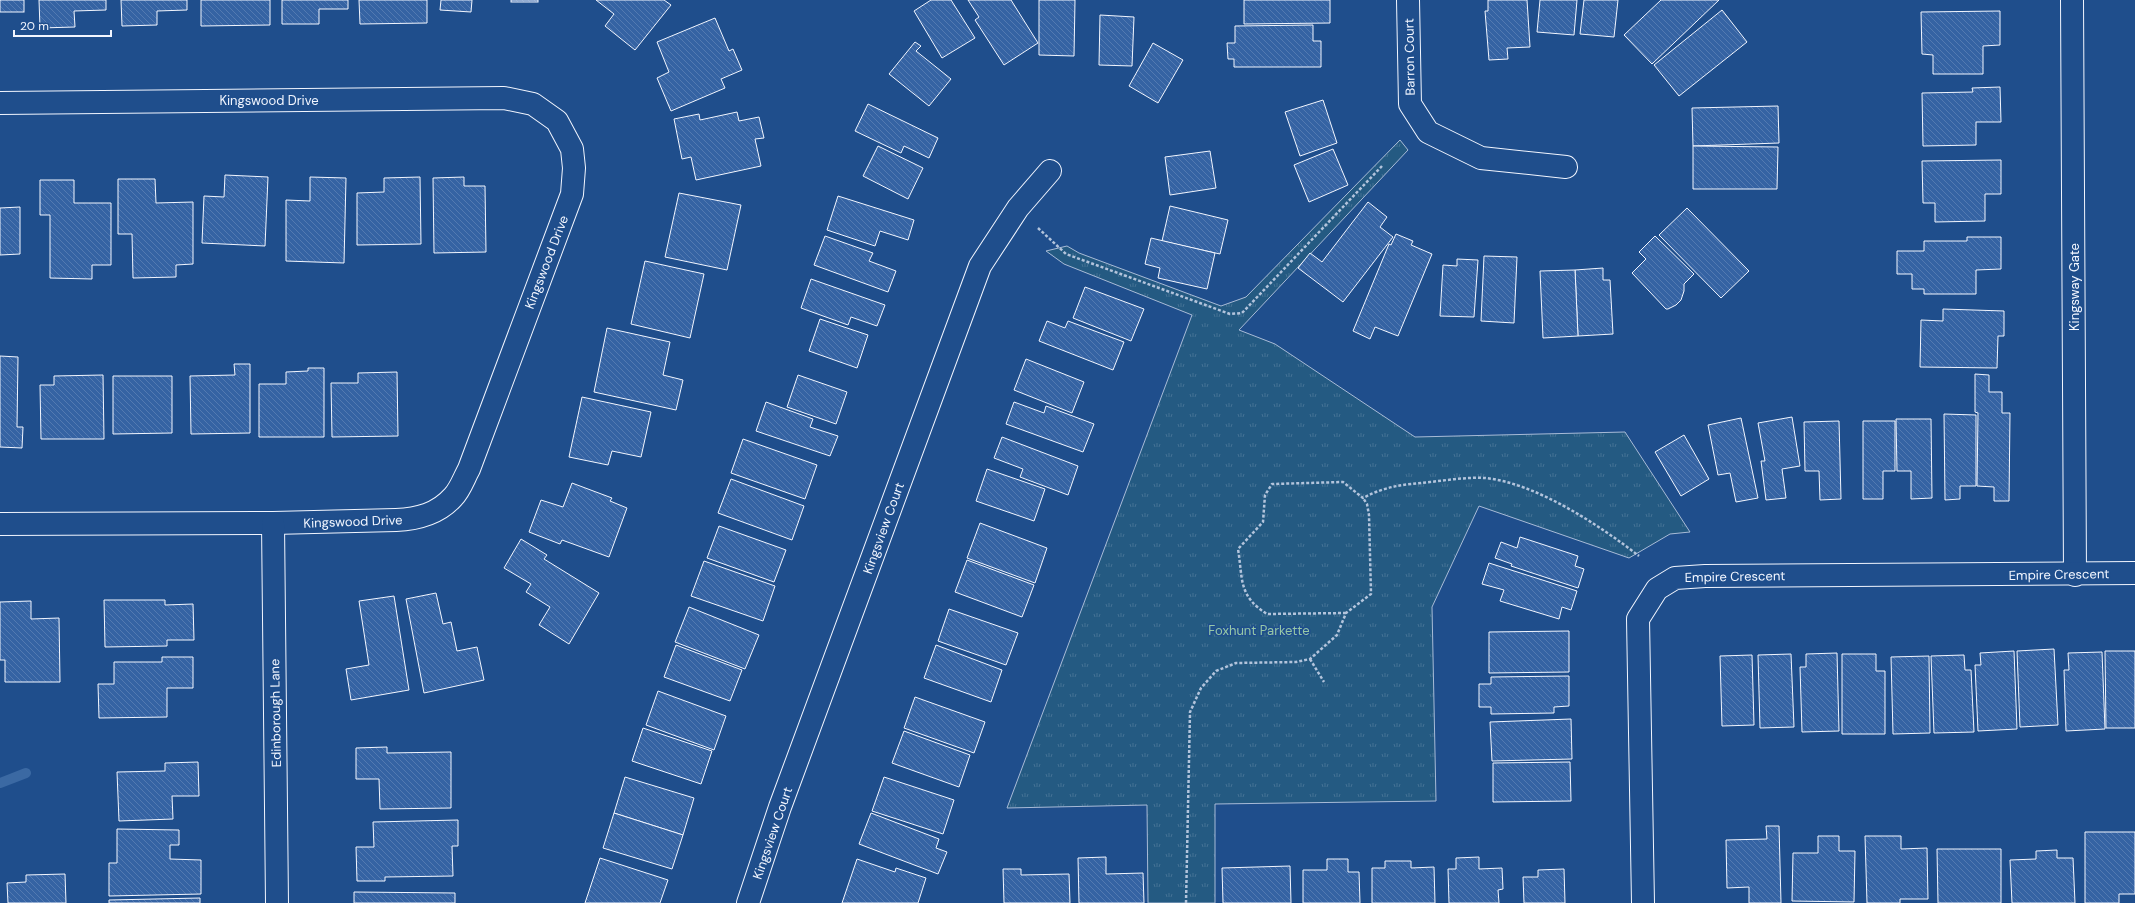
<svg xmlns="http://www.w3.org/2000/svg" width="2135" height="903" font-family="'DM Sans',sans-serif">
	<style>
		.park { fill: url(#park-tufts); stroke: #a8bbd7 }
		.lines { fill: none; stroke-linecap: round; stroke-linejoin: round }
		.stream { stroke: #3b69a3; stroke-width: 10 }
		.building { fill: url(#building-back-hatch); stroke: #f2f6ff }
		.street-casing { stroke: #f2f6ff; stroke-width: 24 }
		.path { stroke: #b3c4dc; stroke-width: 2.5; stroke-dasharray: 3 2; stroke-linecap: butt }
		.street { stroke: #1f4e8c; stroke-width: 22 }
		.labels { text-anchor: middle; stroke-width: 3; stroke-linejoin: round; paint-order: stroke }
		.street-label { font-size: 13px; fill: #f2f6ff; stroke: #1f4e8c }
		.park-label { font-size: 13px; fill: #97c8a6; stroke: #1f4e8c }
	</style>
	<defs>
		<pattern id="park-tufts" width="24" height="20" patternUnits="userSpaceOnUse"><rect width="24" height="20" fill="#245a82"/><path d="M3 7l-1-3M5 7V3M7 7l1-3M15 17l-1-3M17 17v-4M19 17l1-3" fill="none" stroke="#447295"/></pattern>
		<pattern id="building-back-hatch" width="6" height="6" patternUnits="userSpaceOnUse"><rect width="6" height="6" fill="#3563a3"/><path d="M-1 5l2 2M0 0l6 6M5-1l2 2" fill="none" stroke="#537ab1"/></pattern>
	</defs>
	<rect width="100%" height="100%" fill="#1f4e8c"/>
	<polygon class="park" points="1400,140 1408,150 1239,330 1275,344 1415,437 1625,432 1690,532 1670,534 1629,558 1479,506 1432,607 1436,801 1215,804 1215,903 1148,903 1147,805 1007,808 1192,315 1064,264 1046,251 1067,246 1079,253 1221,306 1246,297"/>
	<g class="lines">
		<polyline class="stream" points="0,783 26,773"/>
	</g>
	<g class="building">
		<rect x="0" y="0" width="24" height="12"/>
		<polygon points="39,0 106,0 106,10 74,11 75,27 40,28"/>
		<polygon points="121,0 187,0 187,10 157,11 157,25 122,26"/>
		<polygon points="201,0 270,0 270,25 201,26"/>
		<polygon points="282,0 348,0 348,9 319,9 319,24 282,24"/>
		<polygon points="359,0 427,0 427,23 360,24"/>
		<polygon points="441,0 472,0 471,12 440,10"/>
		<rect x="511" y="0" width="27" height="2"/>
		<polygon points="596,0 664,0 671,5 635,50 605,26 614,14"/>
		<polygon points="931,0 951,0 975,38 942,58 914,11"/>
		<polygon points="968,0 1011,0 1038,43 1004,65 975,20 979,17"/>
		<polygon points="1039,0 1075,0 1074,56 1039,55"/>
		<polygon points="1244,0 1330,0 1330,23 1244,24"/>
		<polygon points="1488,0 1527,0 1530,47 1507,48 1508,59 1489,60 1485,11 1488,11"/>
		<polygon points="1540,0 1577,0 1574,35 1537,32"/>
		<polygon points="1584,0 1618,0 1614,37 1580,34"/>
		<polygon points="1661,0 1719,0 1652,64 1624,35"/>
		<polygon points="1722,10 1747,42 1679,96 1654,65"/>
		<polygon points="2000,11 2000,45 1983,46 1983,74 1933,74 1933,55 1922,54 1921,12"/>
		<polygon points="1100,15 1134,17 1132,66 1099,65"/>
		<polygon points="715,18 729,51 733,49 742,70 721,79 725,88 671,111 657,78 669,72 657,42"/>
		<polygon points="1313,25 1313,41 1321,41 1321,67 1234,67 1234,59 1228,59 1227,43 1235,43 1235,26"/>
		<polygon points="915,42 921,46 916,51 951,79 929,106 889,74"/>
		<polygon points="1153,43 1183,60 1158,103 1129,86"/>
		<polygon points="2000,87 2001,122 1976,122 1976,145 1923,146 1922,93 1973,92 1972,88"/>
		<polygon points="1323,100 1337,143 1300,156 1285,112"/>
		<polygon points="868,104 938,138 929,158 904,146 901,153 855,131"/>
		<polygon points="1778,106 1779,143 1693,146 1692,108"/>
		<polygon points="737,112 739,121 759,117 764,138 755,139 761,166 696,180 691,157 682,159 674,119 699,114 700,120"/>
		<polygon points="878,146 923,168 908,199 863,176"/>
		<polygon points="1693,146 1778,147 1777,189 1693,189"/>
		<polygon points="1333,149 1348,185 1309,202 1294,165"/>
		<polygon points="1210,151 1216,188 1170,195 1165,157"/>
		<polygon points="2001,160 2001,194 1985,194 1985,221 1935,222 1935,203 1923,203 1922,161"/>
		<polygon points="225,175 268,177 265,246 202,243 204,196 224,197"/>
		<polygon points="310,177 346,178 344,263 286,261 286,200 310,201"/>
		<polygon points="420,177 421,244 357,245 357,193 384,192 384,178"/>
		<polygon points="464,177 464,186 485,186 486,252 434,253 433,178"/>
		<polygon points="118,179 155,179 156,203 193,202 193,264 176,265 176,277 133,278 132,234 118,234"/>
		<polygon points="40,180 74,180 74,203 111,203 111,265 92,265 92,279 50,278 50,215 40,215"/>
		<polygon points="679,193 741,205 727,270 665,257"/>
		<polygon points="838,196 914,220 908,240 880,231 875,246 827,230"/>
		<polygon points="1368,202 1387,217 1380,227 1393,237 1343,302 1298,268 1310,253 1322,262"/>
		<polygon points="1170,206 1228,220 1220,254 1162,241"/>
		<polygon points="20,207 20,254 0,255 0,208"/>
		<polygon points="1687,208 1749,271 1721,298 1659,235"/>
		<polygon points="1396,234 1413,241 1411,245 1432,254 1398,336 1375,327 1370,339 1353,331 1389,244 1391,245"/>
		<polygon points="825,236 873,253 869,261 896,271 888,292 814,265"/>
		<polygon points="1655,236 1694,274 1684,284 1684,291 1681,300 1676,305 1668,309 1666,309 1632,273 1646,259 1639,252"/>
		<polygon points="1967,237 2001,237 2001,269 1976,270 1976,294 1924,294 1924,289 1912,289 1912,274 1897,274 1897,251 1924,251 1924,241 1967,241"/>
		<polygon points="1151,238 1215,253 1207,289 1158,278 1160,268 1145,264"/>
		<polygon points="1484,256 1517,257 1514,323 1481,321"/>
		<polygon points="1457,259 1478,260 1474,317 1440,316 1443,265 1457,266"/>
		<polygon points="645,261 704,274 690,338 631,324"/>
		<polygon points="1603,268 1603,280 1610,280 1613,334 1578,336 1575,270"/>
		<polygon points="1575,270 1578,336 1543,338 1540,271"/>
		<polygon points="811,279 885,305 877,326 851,317 848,325 801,308"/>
		<polygon points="1085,287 1144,309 1131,341 1073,318"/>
		<polygon points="1943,309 2004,311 2004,336 1998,336 1997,368 1920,367 1921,320 1943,321"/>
		<polygon points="820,319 868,335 857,368 809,351"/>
		<polygon points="1047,321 1065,328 1068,321 1124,342 1113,370 1039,341"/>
		<polygon points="607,328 670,342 663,375 683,380 676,410 594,392"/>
		<polygon points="0,356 18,357 17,427 23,427 22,448 0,447"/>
		<polygon points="1026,359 1084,382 1072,413 1014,390"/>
		<polygon points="234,364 250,364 250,433 191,434 190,376 235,375"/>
		<polygon points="308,368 324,368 324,437 259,437 259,384 286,384 286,372 308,371"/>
		<polygon points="397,372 398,436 332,437 331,383 358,383 358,373"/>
		<polygon points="1975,374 1989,375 1989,392 2002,392 2002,413 2010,413 2009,501 1994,501 1994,487 1977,486 1978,413 1975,412"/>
		<polygon points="103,375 104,439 41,439 40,385 54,385 54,376"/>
		<polygon points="798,375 847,392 836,424 787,407"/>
		<polygon points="113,376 172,376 172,433 113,434"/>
		<polygon points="582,397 651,412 641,457 612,451 608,465 569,457"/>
		<polygon points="766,402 813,419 810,427 838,436 830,456 756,431"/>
		<polygon points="1014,402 1044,413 1046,406 1094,424 1083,452 1006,424"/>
		<polygon points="1944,414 1976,415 1976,486 1960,486 1960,499 1945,500"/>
		<polygon points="1792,417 1800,466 1782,469 1786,498 1766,500 1761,461 1765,461 1758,423"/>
		<polygon points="1741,418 1758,498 1736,502 1730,473 1718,475 1708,425"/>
		<polygon points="1896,419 1931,419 1932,498 1911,499 1911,471 1897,471"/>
		<polygon points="1839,421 1841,499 1820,500 1819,471 1805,471 1804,422"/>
		<polygon points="1863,421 1895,421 1895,471 1883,471 1883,499 1863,499"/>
		<polygon points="1684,435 1709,479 1681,496 1655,452"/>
		<polygon points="1002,437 1078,466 1068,495 1020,477 1023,469 994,458"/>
		<polygon points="743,439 817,465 805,499 731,473"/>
		<polygon points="987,469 1045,489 1034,521 976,501"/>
		<polygon points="731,479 804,506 792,540 718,513"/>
		<polygon points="572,483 612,498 610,501 627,508 609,557 562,540 560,544 529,532 541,500 563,507"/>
		<polygon points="980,523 1047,548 1035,583 967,558"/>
		<polygon points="719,526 786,550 774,582 707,558"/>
		<polygon points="1520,537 1578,556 1575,566 1584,569 1578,588 1511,566 1512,564 1495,558 1501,542 1517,548"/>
		<polygon points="521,539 547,555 544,559 599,593 569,644 539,625 550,607 526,592 531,584 504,568"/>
		<polygon points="967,560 1034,585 1022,617 955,592"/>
		<polygon points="704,561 775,586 763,621 691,596"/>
		<polygon points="1489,563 1577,591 1571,610 1562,607 1559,619 1500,601 1504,590 1482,584"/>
		<polygon points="436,593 443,624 451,622 457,651 477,647 484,680 424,693 406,599"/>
		<polygon points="394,596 409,690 351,700 346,669 369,665 359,601"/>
		<polygon points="104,600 165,600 165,605 193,604 194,640 167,640 167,646 105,647"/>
		<polygon points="31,601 31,619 59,618 60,682 5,682 5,660 0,660 0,602"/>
		<polygon points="689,607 759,635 745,669 675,642"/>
		<polygon points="949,609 1018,633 1006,665 938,641"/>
		<polygon points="1569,631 1569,672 1489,673 1489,632"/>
		<polygon points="676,645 742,670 730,701 664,677"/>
		<polygon points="936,645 1002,670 991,702 924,678"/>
		<polygon points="2054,649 2058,725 2020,727 2017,651"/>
		<polygon points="2014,651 2017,729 1978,731 1975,665 1981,665 1980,653"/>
		<polygon points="2105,651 2135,651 2135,728 2106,728"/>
		<polygon points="2102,652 2105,729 2066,731 2064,670 2069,670 2068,653"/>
		<polygon points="1837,653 1839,731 1802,732 1800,667 1806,667 1806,654"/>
		<polygon points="1791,654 1794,727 1760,728 1758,655"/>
		<polygon points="1842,654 1876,654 1876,671 1885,671 1885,734 1842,734"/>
		<polygon points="1752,655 1754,725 1722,726 1720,656"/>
		<polygon points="1964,655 1965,670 1971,670 1974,732 1934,733 1931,656"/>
		<polygon points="1929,656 1930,733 1893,734 1891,657"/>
		<polygon points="162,657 193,657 193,688 167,688 167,717 99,718 98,684 114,684 114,662 162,662"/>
		<polygon points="1569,676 1569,706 1554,707 1554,713 1491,714 1491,707 1479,707 1479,684 1491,684 1491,677"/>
		<polygon points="658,691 726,716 714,750 646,725"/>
		<polygon points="915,697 985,722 974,753 904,728"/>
		<polygon points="1571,719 1572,759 1492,761 1490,722"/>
		<polygon points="643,728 712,751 701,784 632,761"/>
		<polygon points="904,731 970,755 959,787 892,763"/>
		<polygon points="387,747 387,753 451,752 451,808 380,809 379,779 356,779 356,748"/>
		<polygon points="198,762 199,796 172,796 173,819 119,821 117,772 165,771 165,763"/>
		<polygon points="1570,762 1571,801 1493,802 1493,763"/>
		<polygon points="625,777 694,798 683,835 614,813"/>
		<polygon points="884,777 954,800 943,834 872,811"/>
		<polygon points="614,813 683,835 672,869 603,848"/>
		<polygon points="871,813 939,839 936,848 947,852 938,874 859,844"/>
		<polygon points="458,820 458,846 452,846 453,876 385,877 385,881 357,881 356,847 374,847 373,822"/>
		<polygon points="1766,826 1779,826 1781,903 1749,903 1749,887 1727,888 1726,840 1767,839"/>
		<polygon points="117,829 179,830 179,845 170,845 170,859 201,860 201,894 109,896 109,863 117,863"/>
		<polygon points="2085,832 2135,832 2135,894 2119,894 2119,903 2085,903"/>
		<polygon points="1818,836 1839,836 1839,851 1855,851 1854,902 1792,901 1793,853 1818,853"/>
		<polygon points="1865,836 1901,836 1901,849 1927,848 1928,899 1900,899 1900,903 1867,903"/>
		<polygon points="1937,849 2001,849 2001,903 1938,903"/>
		<polygon points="2057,850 2057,858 2073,858 2075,903 2012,903 2010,860 2036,859 2036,851"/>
		<polygon points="1106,857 1106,874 1143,873 1144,903 1079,903 1078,858"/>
		<polygon points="1479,857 1479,869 1502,868 1503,889 1498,890 1499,903 1449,903 1448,869 1456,869 1456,858"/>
		<polygon points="600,858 668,880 660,903 585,903"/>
		<polygon points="857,859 895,872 896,868 926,878 918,903 842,903"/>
		<polygon points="1327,859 1348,859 1348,872 1359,872 1360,903 1303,903 1303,870 1327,870"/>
		<polygon points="1385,861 1411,861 1411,868 1434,867 1435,903 1372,903 1372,868 1385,868"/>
		<polygon points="1290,866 1291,903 1223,903 1222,868"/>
		<polygon points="1003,869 1021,869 1021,875 1069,874 1070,903 1004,903"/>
		<polygon points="1564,869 1565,903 1524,903 1523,877 1538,877 1538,870"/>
		<polygon points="65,874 66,903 8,903 7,883 26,882 26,875"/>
		<polygon points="354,892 455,893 455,903 354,903"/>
		<polygon points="200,898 200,903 109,903 109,900"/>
	</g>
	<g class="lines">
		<defs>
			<g id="street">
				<polyline points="1408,0 1410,104 1428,132 1481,158 1566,167"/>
				<polyline points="2072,0 2075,575"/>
				<path d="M0 103 504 98 533 104 557 121 572 149 574 168 572 194 469 469C464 478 460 490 453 497 438 514 418 519 396 520L273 523 0 524"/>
				<polyline points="273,523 277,903"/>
				<polyline points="748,903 780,807 980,266 1018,208 1050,171"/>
				<polyline points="1643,903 1638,619 1657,589 1675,578 1705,576 2135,573"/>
			</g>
		</defs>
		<use href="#street" class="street-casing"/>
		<g class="path">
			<polyline points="1038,228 1066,254 1230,314 1242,313 1382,166"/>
			<path d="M1346 613 1267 614C1238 596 1243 579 1238 549L1263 522 1265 495 1272 484 1343 482 1363 498C1388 485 1403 485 1430 482 1448 480 1467 477 1485 478 1536 483 1599 525 1639 556"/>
			<polyline points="1310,659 1324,682"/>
			<polyline points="1186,903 1190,712 1201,688 1216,671 1236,663 1296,662 1310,659 1337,635 1346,613 1371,594 1369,515 1367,504 1363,498"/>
		</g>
		<use href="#street" class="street"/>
	</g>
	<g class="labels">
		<g class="street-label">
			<text transform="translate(1409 57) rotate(-91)" y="5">Barron Court</text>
			<text x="269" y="105">Kingswood Drive</text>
			<text transform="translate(546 262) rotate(-69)" y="5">Kingswood Drive</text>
			<text transform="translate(2074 287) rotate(-90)" y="5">Kingsway Gate</text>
			<text transform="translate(353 521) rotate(-2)" y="5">Kingswood Drive</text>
			<text transform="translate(883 528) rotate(-70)" y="5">Kingsview Court</text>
			<text transform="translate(2059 574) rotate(-1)" y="5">Empire Crescent</text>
			<text transform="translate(1735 576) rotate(-1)" y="5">Empire Crescent</text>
			<text transform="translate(275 713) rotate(-91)" y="5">Edinborough Lane</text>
			<text transform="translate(772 833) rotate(-71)" y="5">Kingsview Court</text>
		</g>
		<g class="park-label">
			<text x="1259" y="635">Foxhunt Parkette</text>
		</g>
	</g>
	<path d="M14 30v6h97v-6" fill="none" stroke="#f2f6ff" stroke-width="2"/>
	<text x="20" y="30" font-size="12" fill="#f2f6ff" stroke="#1f4e8c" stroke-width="3" paint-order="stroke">20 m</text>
</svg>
